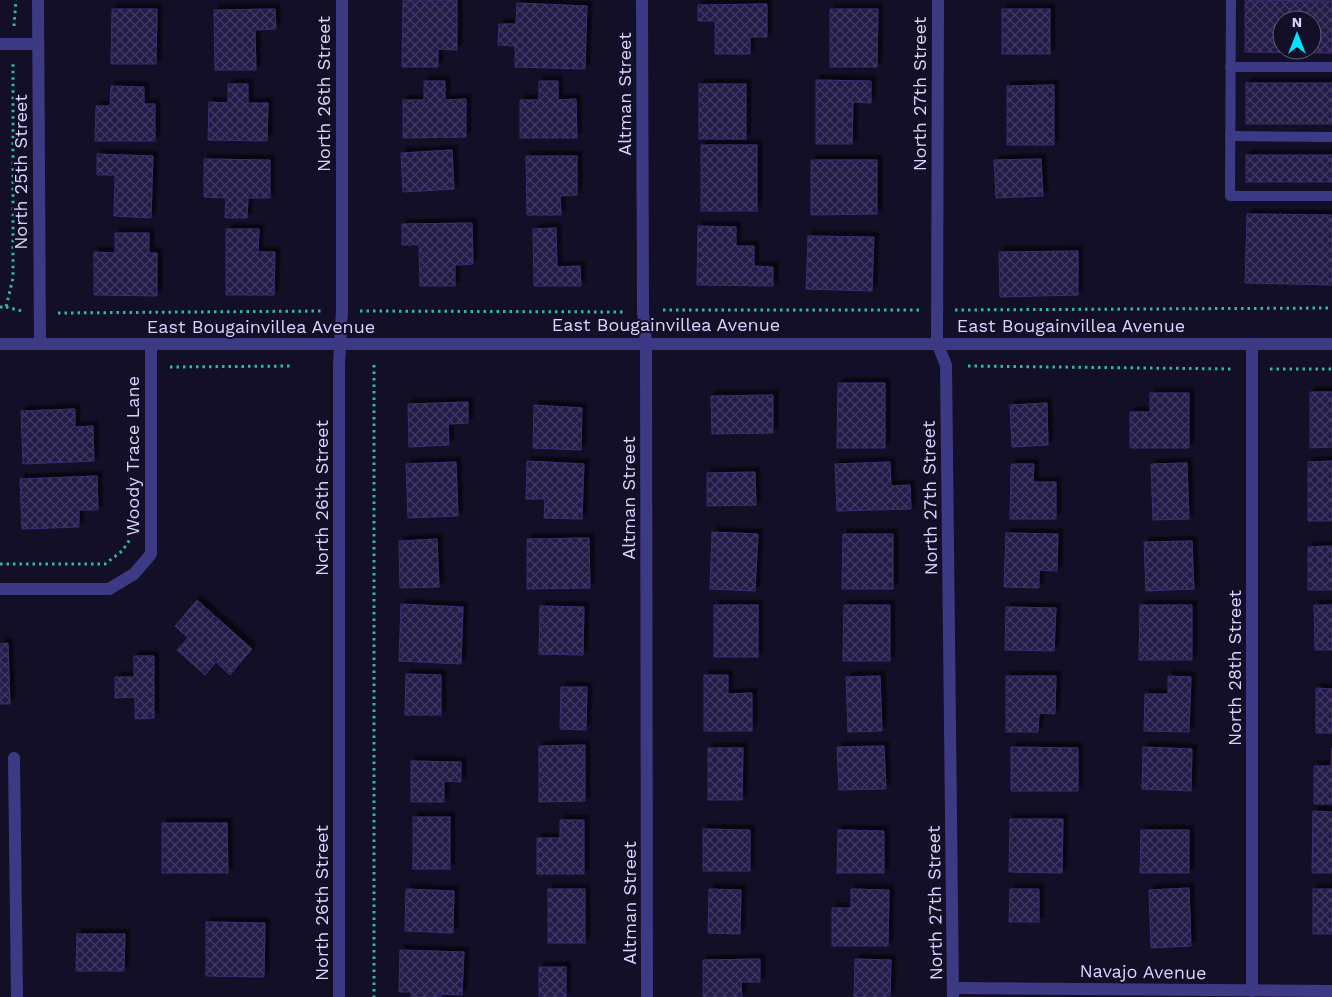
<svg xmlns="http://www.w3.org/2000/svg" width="1332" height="997" font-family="'Work Sans',sans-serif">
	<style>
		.building { fill: url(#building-cross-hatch); stroke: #3b2d73; fill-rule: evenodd; filter: url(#shadow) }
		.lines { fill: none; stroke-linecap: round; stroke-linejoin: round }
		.path { stroke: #2fb8b0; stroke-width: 3; stroke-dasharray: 2.5 4; stroke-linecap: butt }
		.service { stroke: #3d3a85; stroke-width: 10 }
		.minor { stroke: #3d3a85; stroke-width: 12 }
		.tertiary { stroke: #3d3a85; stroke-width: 12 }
		.labels { text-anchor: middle; stroke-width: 4; stroke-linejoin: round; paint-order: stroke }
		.street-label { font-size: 18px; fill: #d9d4ff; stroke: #130f26 }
	</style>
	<defs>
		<pattern id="building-cross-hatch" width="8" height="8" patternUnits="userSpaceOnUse" patternTransform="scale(1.25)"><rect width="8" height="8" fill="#241b47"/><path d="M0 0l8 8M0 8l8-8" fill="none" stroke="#433b63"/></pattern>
		<filter id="shadow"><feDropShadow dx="4.5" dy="-4.5" stdDeviation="1" flood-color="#0009"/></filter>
	</defs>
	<rect width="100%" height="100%" fill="#130f26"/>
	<g class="building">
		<polygon points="403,0 457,0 457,50 438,49 438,67 402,67"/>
		<path d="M1245 0 1332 1V53L1245 52ZM1282 20H1312V50H1282Z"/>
		<polygon points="517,3 587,6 585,69 515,67 515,46 498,45 499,24 516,24"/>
		<polygon points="767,4 767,37 750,37 750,54 715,54 715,21 698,21 698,5"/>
		<polygon points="112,9 157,9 156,64 111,64"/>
		<polygon points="275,9 276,29 255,30 256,70 215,70 214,10"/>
		<polygon points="830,9 878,9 877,67 830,67"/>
		<rect x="1002" y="9" width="48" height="45"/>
		<polygon points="816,80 871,81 871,103 853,102 852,144 816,144"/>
		<polygon points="424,81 445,81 445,100 466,99 466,137 403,138 403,100 424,100"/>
		<polygon points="539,81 558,81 558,100 576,99 577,138 520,138 520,100 539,100"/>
		<rect x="1246" y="83" width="86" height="41"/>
		<polygon points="228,84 248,84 248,103 268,103 267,141 208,140 209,102 228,103"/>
		<rect x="699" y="84" width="47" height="55"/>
		<polygon points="1054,85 1054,145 1007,145 1007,86"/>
		<polygon points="111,86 144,87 144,104 155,104 155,141 95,141 96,106 110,106"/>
		<rect x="701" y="145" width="56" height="66"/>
		<polygon points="452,150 454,189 403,192 401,153"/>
		<polygon points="97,154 153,156 151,218 114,216 115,175 97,175"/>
		<rect x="1246" y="155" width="86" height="27"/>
		<polygon points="526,156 577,156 577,195 560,196 561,215 527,215"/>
		<polygon points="204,159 270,160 270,198 248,198 247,218 225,218 226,198 204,197"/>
		<polygon points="1041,159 1043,196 996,198 994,160"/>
		<polygon points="811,160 877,160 877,214 811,215"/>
		<polygon points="1247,214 1332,215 1332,285 1245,283"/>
		<polygon points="472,223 473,264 455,265 455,286 420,286 419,245 402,245 402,224"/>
		<polygon points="698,226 736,227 736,246 754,246 754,266 773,267 773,286 697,285"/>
		<polygon points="556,228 557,267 580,266 581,286 534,286 533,229"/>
		<polygon points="226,229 259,229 258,252 275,252 274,295 226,295"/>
		<polygon points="115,233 149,233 149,253 157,253 157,296 94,295 94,252 115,253"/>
		<polygon points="808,236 874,237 872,291 806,289"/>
		<polygon points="1078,251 1078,295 1000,297 999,252"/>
		<polygon points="838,383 885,383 885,448 837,448"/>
		<polygon points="1310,392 1332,392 1332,447 1310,448"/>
		<polygon points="1150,393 1189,393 1189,448 1130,448 1130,412 1150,412"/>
		<polygon points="773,395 773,433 712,434 711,396"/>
		<polygon points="468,402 468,423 448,424 449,445 409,447 408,404"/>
		<polygon points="1047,403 1048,445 1012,447 1010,405"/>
		<polygon points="534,405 582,408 581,450 533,448"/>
		<polygon points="75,409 75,427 93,426 94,461 23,464 21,411"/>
		<polygon points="527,461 584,464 582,519 544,518 545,499 526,499"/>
		<polygon points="1332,461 1332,521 1308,521 1308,462"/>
		<polygon points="456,462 458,516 408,518 406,464"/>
		<polygon points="890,462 891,486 910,485 911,509 837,511 835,464"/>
		<polygon points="1187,463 1189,519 1153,520 1151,464"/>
		<polygon points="1011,464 1034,464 1033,482 1056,482 1056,519 1010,519"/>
		<polygon points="755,472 756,505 707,506 707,473"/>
		<polygon points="97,476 98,510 79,510 79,527 22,529 20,479"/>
		<polygon points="712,532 758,534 755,591 710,589"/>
		<polygon points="1006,533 1058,534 1057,571 1039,570 1039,588 1004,587"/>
		<polygon points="843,534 893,534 893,589 842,589"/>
		<polygon points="589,538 590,588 527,589 527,539"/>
		<polygon points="437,539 439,587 400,588 399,541"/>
		<polygon points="1192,541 1194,589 1146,591 1144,542"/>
		<polygon points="1332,546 1332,590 1308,590 1308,547"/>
		<polygon points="197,600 252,649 230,675 216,662 205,675 177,650 188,638 175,626"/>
		<polygon points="401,604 463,607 461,664 399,661"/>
		<rect x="714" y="605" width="44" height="52"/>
		<polygon points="844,605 890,605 890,661 843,661"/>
		<polygon points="1140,605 1192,605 1192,660 1139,660"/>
		<polygon points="1314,605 1332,605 1332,650 1315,650"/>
		<polygon points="540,606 584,607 583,655 539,654"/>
		<polygon points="1006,607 1056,608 1054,651 1005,650"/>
		<polygon points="8,643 10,704 0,704 0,644"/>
		<polygon points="134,656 154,656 154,718 135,719 135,697 115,698 115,677 134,677"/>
		<polygon points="406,674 441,675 441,715 405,715"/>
		<polygon points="704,675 728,675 728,694 752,693 752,731 704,731"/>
		<polygon points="880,676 882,731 848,732 846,677"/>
		<polygon points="1006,676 1056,676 1055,714 1039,713 1038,732 1006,732"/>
		<polygon points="1168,676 1191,677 1189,732 1144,731 1145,694 1168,694"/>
		<polygon points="561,687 587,687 586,730 560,729"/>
		<polygon points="1316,688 1332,689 1332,733 1316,733"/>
		<polygon points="585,745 585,801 539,802 539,746"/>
		<polygon points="884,746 886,789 839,790 837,747"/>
		<polygon points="1011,747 1078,748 1078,791 1011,791"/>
		<polygon points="1143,747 1192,749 1191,791 1142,789"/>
		<polygon points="708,748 743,748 742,800 708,800"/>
		<polygon points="1332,748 1332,804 1314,804 1314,766 1331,766"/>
		<polygon points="411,761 461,762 461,782 444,781 444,802 411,802"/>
		<polygon points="1313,811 1332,812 1332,873 1312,873"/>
		<rect x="413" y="817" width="37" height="52"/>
		<polygon points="1010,819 1063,819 1062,873 1009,872"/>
		<polygon points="560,820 584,820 584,874 537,874 537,838 560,838"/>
		<polygon points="162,823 227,823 228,873 162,873"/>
		<polygon points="703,829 750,830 750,871 703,871"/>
		<polygon points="838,830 884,831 884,873 837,873"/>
		<polygon points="1141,830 1189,830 1189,873 1140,873"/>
		<polygon points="1189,888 1191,946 1151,948 1149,890"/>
		<polygon points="406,889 454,891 453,933 405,931"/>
		<rect x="548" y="889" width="37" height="54"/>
		<polygon points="709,889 741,890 740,934 708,933"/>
		<polygon points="851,889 889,890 888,946 832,946 832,908 851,908"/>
		<polygon points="1010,889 1039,889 1039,922 1009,922"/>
		<rect x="1313" y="889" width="19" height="45"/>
		<polygon points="206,922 265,923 264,977 206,976"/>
		<polygon points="77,934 125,934 124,971 76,971"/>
		<polygon points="400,950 464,952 462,995 441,994 441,997 411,997 411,992 399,992"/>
		<polygon points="760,959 760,982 741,982 742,997 703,997 703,960"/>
		<polygon points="855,959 891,960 890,997 854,997"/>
		<rect x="539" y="967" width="27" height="30"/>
	</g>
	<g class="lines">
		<g class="path">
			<polyline points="14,26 16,0"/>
			<polyline points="0,307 6,307 13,278 13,63"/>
			<polyline points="6,307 22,311"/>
			<polyline points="663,310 919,310"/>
			<polyline points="955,310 1332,308"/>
			<polyline points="360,311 624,312"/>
			<polyline points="58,313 324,311"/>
			<polyline points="374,365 374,997"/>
			<polyline points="968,366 1234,369"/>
			<polyline points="170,367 292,366"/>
			<polyline points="1270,369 1332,369"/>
			<polyline points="0,564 105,564 122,551 131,538"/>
		</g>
		<g class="service">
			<polyline points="1231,0 1230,196 1332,196"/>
			<polyline points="1230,67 1332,67"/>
			<polyline points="1230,136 1332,137"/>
		</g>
		<g class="minor">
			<polyline points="38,0 40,344"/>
			<polyline points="642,0 643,312 646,343 647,997"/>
			<polyline points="938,0 937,343 946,365 953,997"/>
			<polyline points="0,44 38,44"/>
			<polyline points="0,589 109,589 134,574 151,554 151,344"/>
			<polyline points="14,758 17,997"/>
			<polyline points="953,988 1332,991"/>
			<polyline points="1252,991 1252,344"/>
			<polyline points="339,997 339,365 342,311 342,0"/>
		</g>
		<polyline class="tertiary" points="0,344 1332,344"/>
	</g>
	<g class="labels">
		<g class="street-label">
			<text transform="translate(324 94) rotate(-90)" y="6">North 26th Street</text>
			<text transform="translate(625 94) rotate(-90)" y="6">Altman Street</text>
			<text transform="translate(920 94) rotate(-90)" y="6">North 27th Street</text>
			<text transform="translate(21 172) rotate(-90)" y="6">North 25th Street</text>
			<text x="666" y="331">East Bougainvillea Avenue</text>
			<text x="1071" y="332">East Bougainvillea Avenue</text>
			<text x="261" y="333">East Bougainvillea Avenue</text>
			<text transform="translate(133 456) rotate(-90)" y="6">Woody Trace Lane</text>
			<text transform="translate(322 498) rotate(-90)" y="6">North 26th Street</text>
			<text transform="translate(629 498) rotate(-90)" y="6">Altman Street</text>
			<text transform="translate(930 498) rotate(-91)" y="6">North 27th Street</text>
			<text transform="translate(1235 668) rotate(-90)" y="6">North 28th Street</text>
			<text transform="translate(322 903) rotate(-90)" y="6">North 26th Street</text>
			<text transform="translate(630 903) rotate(-90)" y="6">Altman Street</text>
			<text transform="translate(935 903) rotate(-91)" y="6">North 27th Street</text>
			<text transform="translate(1143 972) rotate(1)" y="6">Navajo Avenue</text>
		</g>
	</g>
	<g transform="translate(1297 35)"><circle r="24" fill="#130f26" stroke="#625e7d"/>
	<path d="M0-4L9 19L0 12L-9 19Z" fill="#00e5ff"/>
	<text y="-8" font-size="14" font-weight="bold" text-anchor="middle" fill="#d9d4ff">N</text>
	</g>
</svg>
